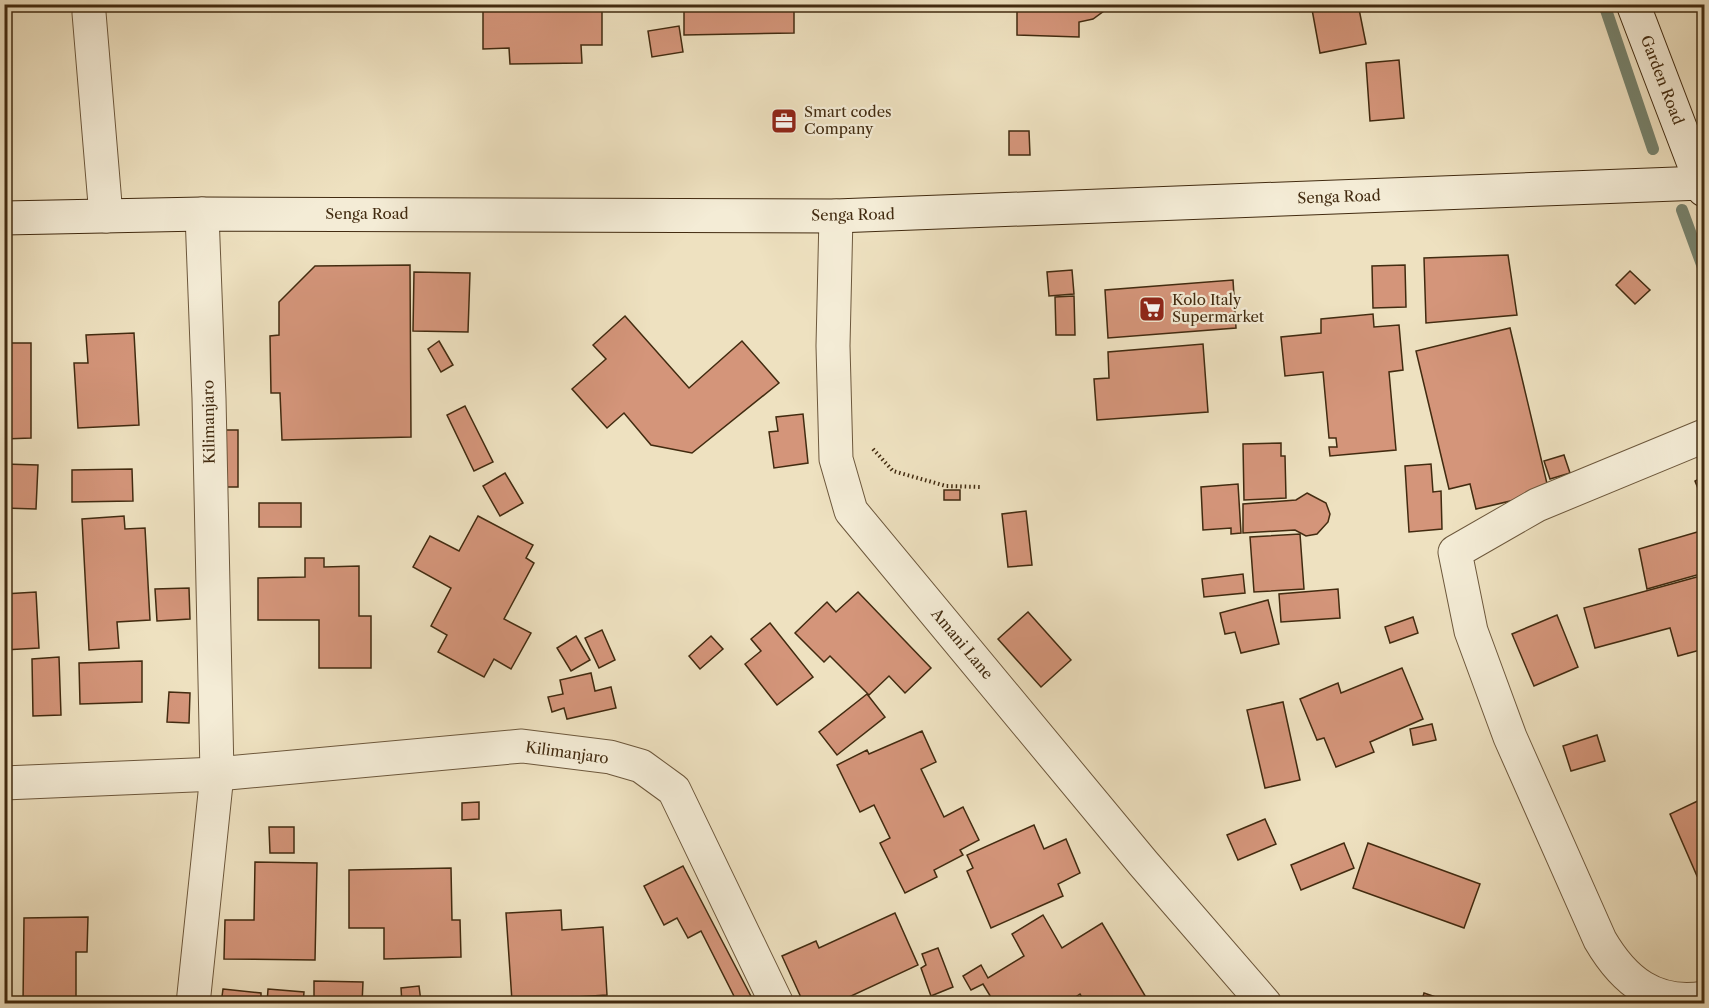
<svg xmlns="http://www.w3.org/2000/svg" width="1709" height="1008" font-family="'Libre Caslon Text',serif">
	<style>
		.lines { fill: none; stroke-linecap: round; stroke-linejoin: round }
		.stream { stroke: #77836e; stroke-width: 12 }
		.building { fill: #d4957a; stroke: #422b10; stroke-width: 1.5 }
		.street-casing { stroke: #6d583c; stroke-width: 35 }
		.secondary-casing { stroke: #422b10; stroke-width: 35 }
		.path { stroke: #422b10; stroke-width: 4; stroke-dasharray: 1.5 3; stroke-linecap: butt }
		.street { stroke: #f4ecd6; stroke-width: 33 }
		.secondary { stroke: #f4ecd6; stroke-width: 33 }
		.labels { text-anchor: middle; stroke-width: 4.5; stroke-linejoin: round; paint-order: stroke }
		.street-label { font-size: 15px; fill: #422b10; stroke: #f4ecd6 }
		.poi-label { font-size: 15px; fill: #422b10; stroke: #f4ecd6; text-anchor: start }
	</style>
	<rect width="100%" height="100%" fill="#eee1c0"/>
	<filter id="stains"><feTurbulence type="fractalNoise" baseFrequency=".00333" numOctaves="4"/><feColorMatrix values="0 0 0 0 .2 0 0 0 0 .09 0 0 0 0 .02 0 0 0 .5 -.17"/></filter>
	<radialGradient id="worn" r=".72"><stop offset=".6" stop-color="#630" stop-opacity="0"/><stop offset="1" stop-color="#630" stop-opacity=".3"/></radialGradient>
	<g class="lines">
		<g class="stream">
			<polyline points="1604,4 1653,149"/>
			<polyline points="1682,210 1704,270"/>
		</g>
	</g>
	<g class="building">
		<polygon points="483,4 602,4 602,45 581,45 582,63 510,64 509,48 483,49"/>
		<polygon points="684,4 794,4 794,33 684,35"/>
		<polygon points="1017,4 1109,4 1108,8 1093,19 1079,22 1079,37 1017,35"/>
		<polygon points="1311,4 1358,4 1366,44 1320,53"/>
		<polygon points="679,26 683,52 652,57 648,31"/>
		<polygon points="1399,60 1404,118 1370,121 1366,63"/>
		<polygon points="1009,131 1029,131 1030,155 1009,155"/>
		<polygon points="1508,255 1517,315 1426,323 1424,258"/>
		<polygon points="410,265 411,437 282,440 280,393 271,393 270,336 279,335 279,302 315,266"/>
		<polygon points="1405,265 1406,307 1373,308 1372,266"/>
		<polygon points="1072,270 1074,294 1049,296 1047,272"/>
		<polygon points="1630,271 1650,290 1635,304 1616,285"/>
		<polygon points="414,272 470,273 468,332 413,331"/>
		<polygon points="1233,280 1236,328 1108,338 1105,290"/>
		<polygon points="1074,296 1075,335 1056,335 1055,297"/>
		<polygon points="1373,314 1374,327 1399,325 1403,370 1389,372 1396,450 1330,456 1329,447 1337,447 1336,438 1329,438 1323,372 1285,376 1281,337 1321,333 1321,319"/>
		<polygon points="625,316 689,388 742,341 779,383 692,453 651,445 624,413 607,428 572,389 606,359 593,345"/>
		<polygon points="1510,328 1549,492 1476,509 1470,484 1449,489 1416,351"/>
		<polygon points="134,333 139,425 78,428 74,363 88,363 86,335"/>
		<polygon points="439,341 453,365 441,372 428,349"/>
		<polygon points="4,343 31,343 31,438 4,439"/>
		<polygon points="1203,344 1208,412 1097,420 1094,379 1109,378 1108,352"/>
		<polygon points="465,406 493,462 474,471 447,415"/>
		<polygon points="803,414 808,463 774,468 769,432 778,431 776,417"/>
		<rect x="216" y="430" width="22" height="57"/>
		<polygon points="1281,443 1281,456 1285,456 1286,498 1244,500 1243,444"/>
		<polygon points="1564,455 1570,473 1550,479 1544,461"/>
		<polygon points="4,464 38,465 36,509 4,508"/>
		<polygon points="1431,464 1433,492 1441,491 1442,529 1409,532 1405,466"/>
		<polygon points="132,469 133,501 72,502 72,470"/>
		<polygon points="505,473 523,503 500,516 483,486"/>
		<polygon points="1704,476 1704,503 1695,481"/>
		<polygon points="1238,484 1241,533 1231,534 1231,528 1203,530 1201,487"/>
		<rect x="944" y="490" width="16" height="10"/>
		<polygon points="1307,493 1326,503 1330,514 1328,522 1317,534 1306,536 1295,530 1243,533 1243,504 1296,500"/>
		<rect x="259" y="503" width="42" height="24"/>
		<polygon points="1026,511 1032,565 1008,567 1002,514"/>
		<polygon points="124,516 125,529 145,528 150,620 117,622 119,648 89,650 82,519"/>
		<polygon points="478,516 533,545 526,558 534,563 504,619 531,633 511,669 494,659 484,677 438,652 447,635 431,626 451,588 413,567 430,536 459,551"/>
		<polygon points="1704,530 1704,573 1647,589 1639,549"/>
		<polygon points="1300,534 1304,589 1254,592 1250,537"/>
		<polygon points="305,558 324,558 324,567 359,566 359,616 371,616 371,668 319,668 319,620 258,620 258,578 305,577"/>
		<polygon points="1243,574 1245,593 1204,597 1202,579"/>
		<polygon points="1704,575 1704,649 1678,656 1670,628 1595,648 1584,608"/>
		<polygon points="189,588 190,619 157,621 155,589"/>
		<polygon points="1338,589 1340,618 1281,622 1279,594"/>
		<polygon points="36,592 39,648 4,650 4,594"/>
		<polygon points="858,592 931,668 905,693 889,676 869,695 830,656 824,662 795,633 827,602 836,612"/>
		<polygon points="1268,600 1279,644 1241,653 1235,632 1225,634 1220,613"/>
		<polygon points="1028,612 1071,660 1041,687 998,639"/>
		<polygon points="1557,615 1578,667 1534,686 1512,634"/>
		<polygon points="1413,617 1418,633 1390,643 1385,627"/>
		<polygon points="770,623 813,677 777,705 745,664 761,651 751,639"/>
		<polygon points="602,630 615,660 599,668 585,638"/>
		<polygon points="576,636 590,660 571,671 557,648"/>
		<polygon points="711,636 723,649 700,669 689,656"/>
		<polygon points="59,657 61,715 33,716 32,659"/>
		<polygon points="142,661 142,702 80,704 79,663"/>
		<polygon points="1402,668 1423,719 1370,742 1374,752 1336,767 1324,738 1317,740 1300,699 1338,683 1341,693"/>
		<polygon points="591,673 595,691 611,687 616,708 567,719 564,708 552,712 548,697 563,694 560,680"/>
		<polygon points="169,692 190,693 189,723 167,722"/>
		<polygon points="867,694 885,717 837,755 819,732"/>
		<polygon points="1283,702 1300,780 1265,788 1247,710"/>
		<polygon points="1432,724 1436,740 1413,745 1410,729"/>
		<polygon points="922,731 936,762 921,769 944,817 963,807 979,840 960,850 963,855 934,870 937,877 905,893 880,843 890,838 874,805 860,812 837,765 867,750 869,754"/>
		<polygon points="1597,735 1605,761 1571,771 1563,746"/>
		<polygon points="1704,798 1704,873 1697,876 1670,814"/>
		<polygon points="479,802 479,819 462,820 462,803"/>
		<polygon points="1265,819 1276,844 1238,860 1227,835"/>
		<polygon points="1034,825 1044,849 1066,839 1080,873 1058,884 1063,896 991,928 967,871 973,868 967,855"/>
		<polygon points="269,827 294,827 294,853 270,853"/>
		<polygon points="1344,843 1354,868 1301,890 1291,865"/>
		<polygon points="1368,843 1480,884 1464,928 1353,888"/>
		<polygon points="255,862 317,863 315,960 224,959 225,920 254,920"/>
		<polygon points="683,866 755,1004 738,1004 701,931 688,938 677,918 664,925 644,886"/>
		<polygon points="451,868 452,920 460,920 461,957 384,959 384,928 349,928 349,870"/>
		<polygon points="561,910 562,930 603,927 607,995 512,1001 506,913"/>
		<polygon points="895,913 918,965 834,1004 804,1004 782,956 816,941 819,948"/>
		<polygon points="1043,915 1062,948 1102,923 1147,999 1139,1004 1086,1004 1080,994 1065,1004 995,1004 983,984 971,990 963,976 981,965 988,978 1024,956 1012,934"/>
		<polygon points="88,917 87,952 76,952 76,1004 23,1004 24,918"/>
		<polygon points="938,948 953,987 931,996 921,968 926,965 922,954"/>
		<polygon points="314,981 363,982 362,1004 314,1004"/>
		<polygon points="419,986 421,1002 402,1004 401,988"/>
		<polygon points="223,989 261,993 261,1004 221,1004"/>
		<polygon points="268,989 304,992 303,1004 267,1004"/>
		<polygon points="1424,993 1456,1004 1421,1004"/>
	</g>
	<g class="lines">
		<defs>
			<g id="street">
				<polyline points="89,13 106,216"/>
				<polyline points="836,216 833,346 836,459 851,511 1143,863 1265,1004"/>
				<path d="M1704 436 1537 505 1455 552 1471 631 1510 737 1600 940C1624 981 1655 1006 1704 998"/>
				<polyline points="4,783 217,774 522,746 610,757 641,766 674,790 777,1004"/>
				<polyline points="193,1004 217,774 209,398 202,214"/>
			</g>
			<g id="secondary">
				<polyline points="1633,4 1704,190"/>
				<polyline points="4,218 202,214 836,216 1702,183"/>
			</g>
		</defs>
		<use href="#street" class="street-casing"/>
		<use href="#secondary" class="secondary-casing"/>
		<polyline class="path" points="873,449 893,471 946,486 980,487"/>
		<use href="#street" class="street"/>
		<use href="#secondary" class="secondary"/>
	</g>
	<defs>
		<symbol id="office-square" viewBox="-11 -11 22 22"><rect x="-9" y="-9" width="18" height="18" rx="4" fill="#8f2418" stroke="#f4ecd6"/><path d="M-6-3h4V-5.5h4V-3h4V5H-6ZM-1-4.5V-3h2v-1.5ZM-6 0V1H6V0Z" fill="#fff"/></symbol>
		<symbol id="supermarket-square" viewBox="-11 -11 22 22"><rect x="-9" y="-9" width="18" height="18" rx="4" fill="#8f2418" stroke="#f4ecd6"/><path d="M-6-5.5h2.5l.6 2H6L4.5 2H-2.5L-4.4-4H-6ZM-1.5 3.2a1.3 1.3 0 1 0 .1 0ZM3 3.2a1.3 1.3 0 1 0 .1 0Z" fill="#fff"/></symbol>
	</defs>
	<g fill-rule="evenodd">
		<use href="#office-square" x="769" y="106" width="30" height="30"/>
		<use href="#supermarket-square" x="1137" y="294" width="30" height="30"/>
	</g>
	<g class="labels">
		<g class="street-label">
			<text transform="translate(1662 80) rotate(69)" y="5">Garden Road</text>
			<text transform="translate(1339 197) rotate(-2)" y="5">Senga Road</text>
			<text x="367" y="219">Senga Road</text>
			<text transform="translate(853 215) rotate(-1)" y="5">Senga Road</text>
			<text transform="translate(209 422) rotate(-91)" y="5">Kilimanjaro</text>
			<text transform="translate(962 644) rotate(50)" y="5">Amani Lane</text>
			<text transform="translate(567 753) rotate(8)" y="5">Kilimanjaro</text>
		</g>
		<g class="poi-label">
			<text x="804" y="117">Smart codes<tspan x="804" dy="17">Company</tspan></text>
			<text x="1172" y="305">Kolo Italy<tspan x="1172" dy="17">Supermarket</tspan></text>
		</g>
	</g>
	<rect width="1709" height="1008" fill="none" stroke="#eee1c0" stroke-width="24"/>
	<rect x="6" y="6" width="1697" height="996" fill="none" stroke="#422b10" stroke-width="3"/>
	<rect x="12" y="12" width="1685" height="984" fill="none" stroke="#422b10" stroke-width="1.5"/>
	<rect width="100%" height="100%" filter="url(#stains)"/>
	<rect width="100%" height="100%" fill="url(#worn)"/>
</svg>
